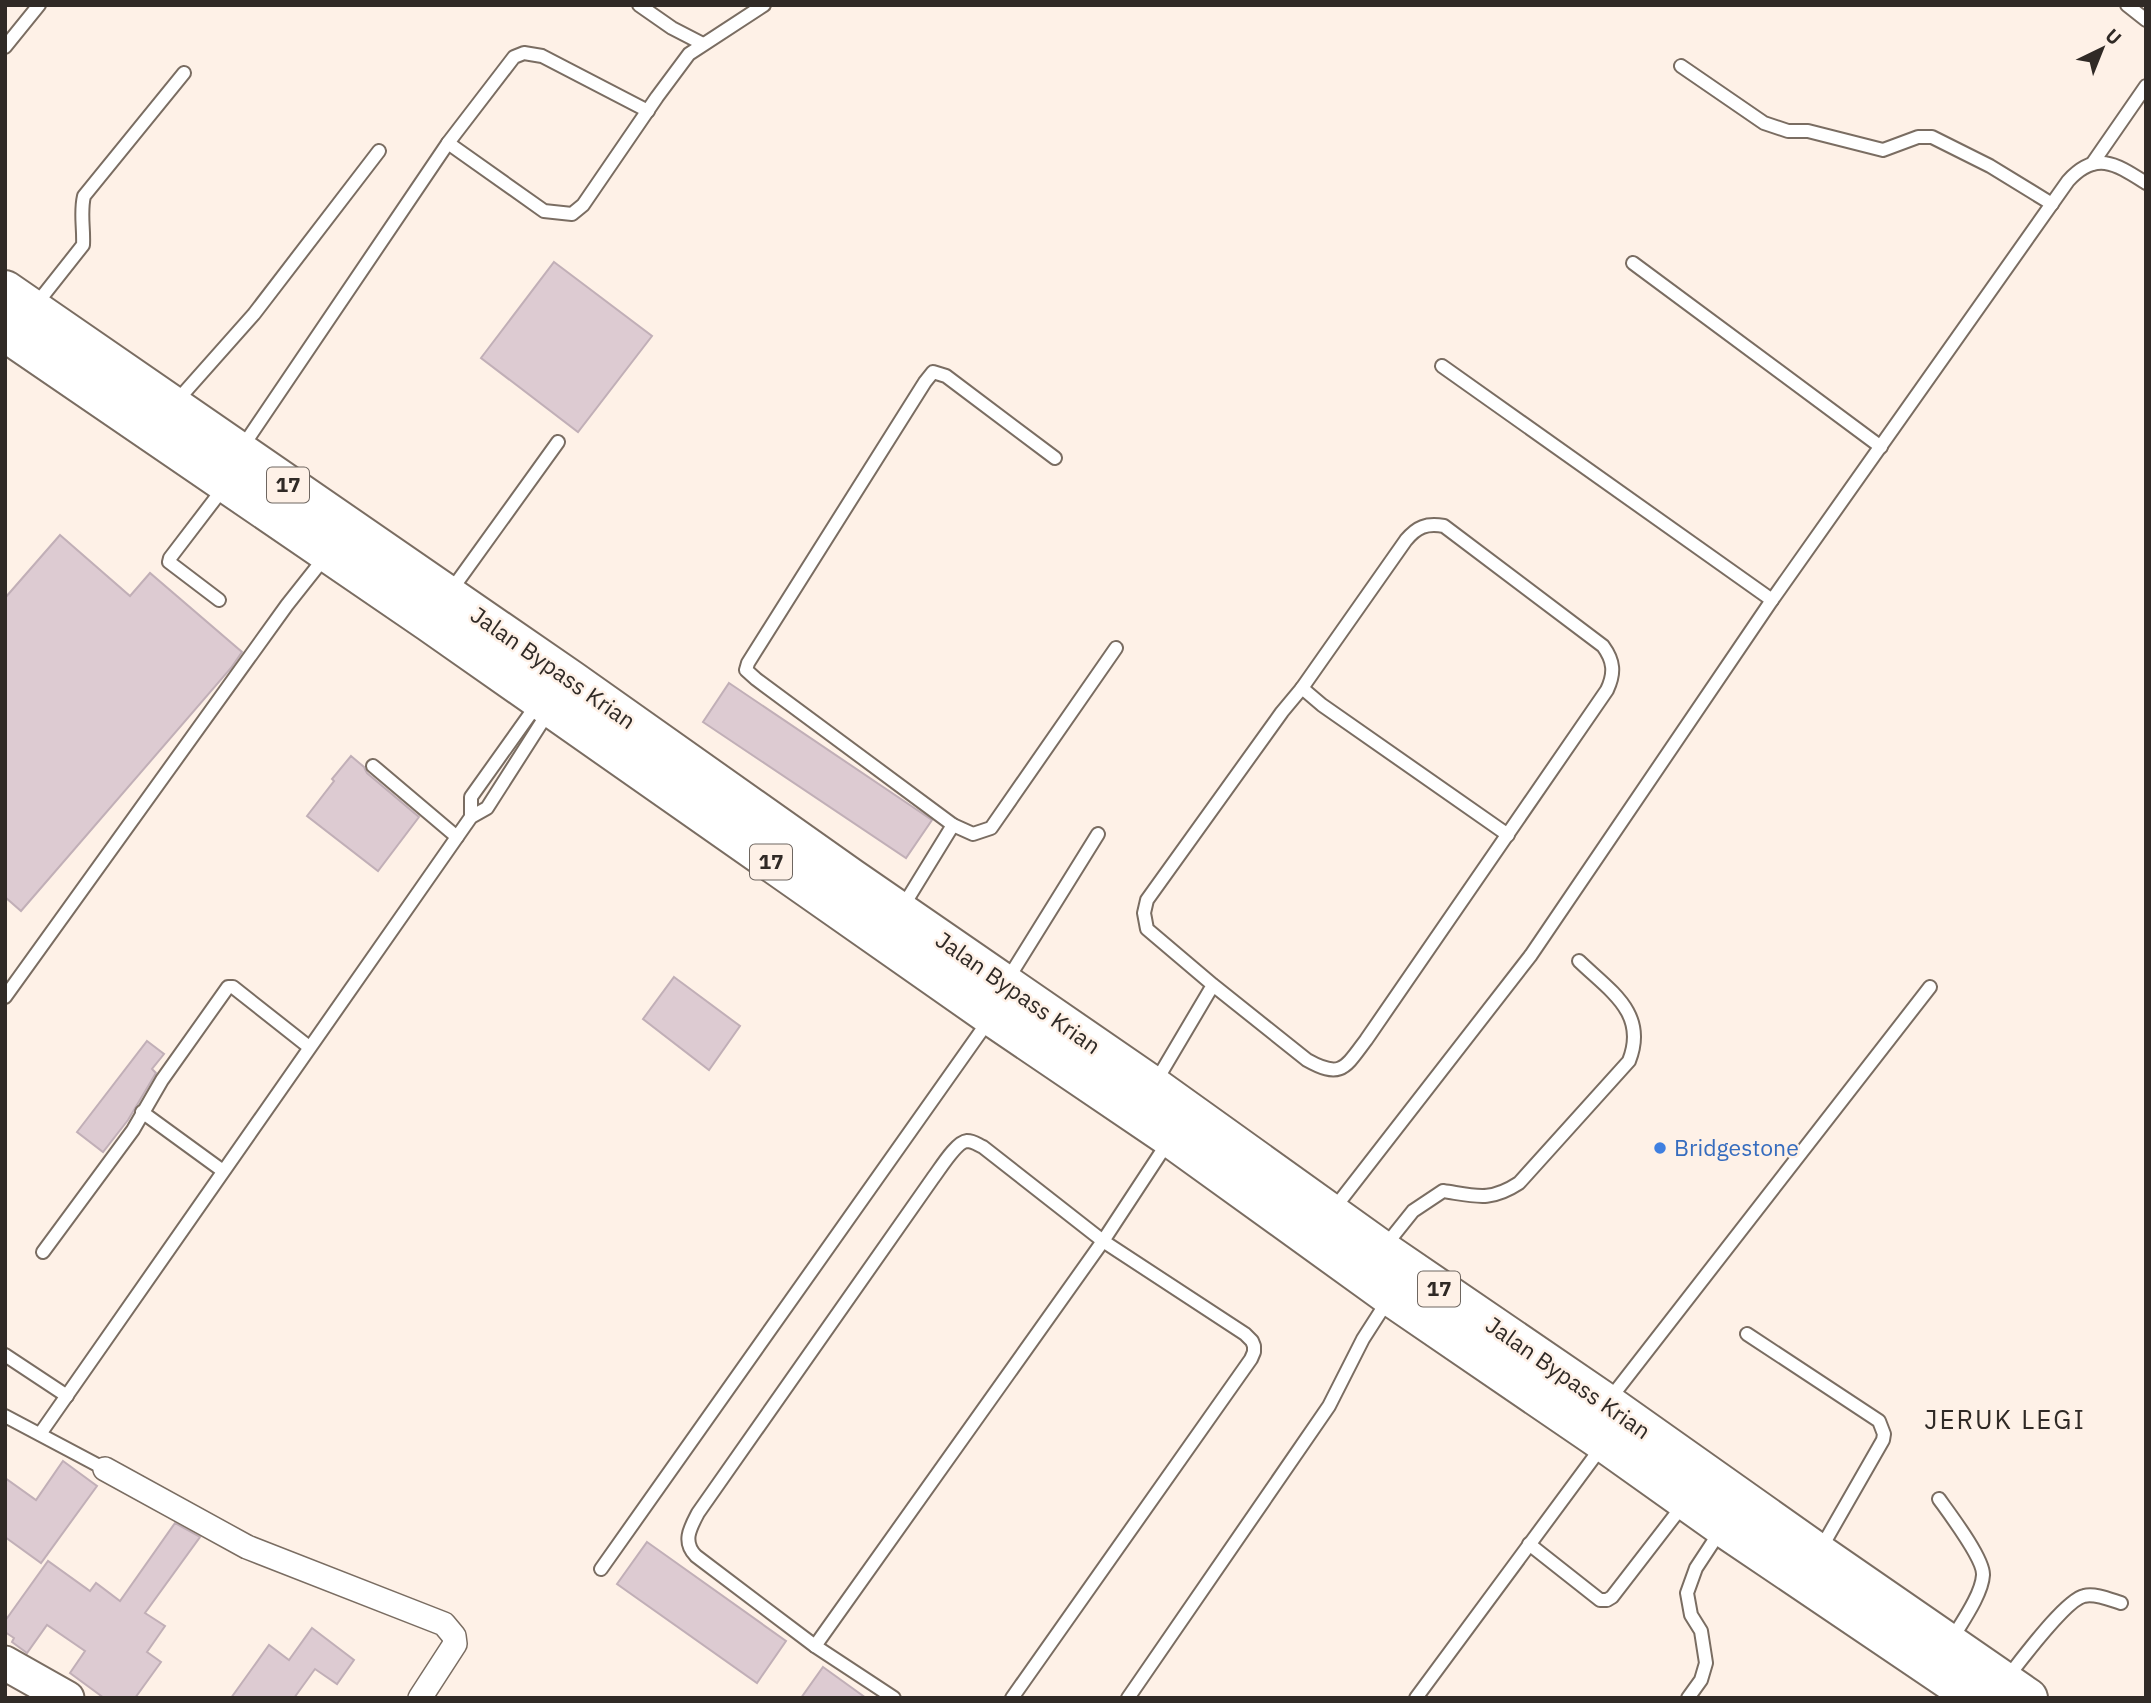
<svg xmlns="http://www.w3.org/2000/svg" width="2151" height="1703" font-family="'IBM Plex Sans',sans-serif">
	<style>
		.building { fill: #ddcbd2; stroke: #c1afb7; stroke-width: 2 }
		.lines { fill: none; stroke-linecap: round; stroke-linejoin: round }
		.lane-casing { stroke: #7a6d62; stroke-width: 16 }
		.street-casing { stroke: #7a6d62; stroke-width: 26 }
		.secondary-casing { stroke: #7a6d62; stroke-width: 37 }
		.highway-casing { stroke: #7a6d62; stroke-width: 42 }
		.lane { stroke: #fff; stroke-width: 12 }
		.street { stroke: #fff; stroke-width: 23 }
		.secondary { stroke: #fff; stroke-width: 33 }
		.highway { stroke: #fff; stroke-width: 38 }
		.shop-dot { fill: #3f7fe0; stroke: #fef1e7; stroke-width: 2.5 }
		.labels { text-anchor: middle; stroke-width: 5; stroke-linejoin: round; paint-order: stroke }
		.shield { fill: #fef1e7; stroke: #6e6660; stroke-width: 2 }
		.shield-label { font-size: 21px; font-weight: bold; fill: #302a26 }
		.street-label { font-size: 23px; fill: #302a26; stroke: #fef1e7 }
		.shop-label { font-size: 23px; fill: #366cbe; stroke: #fef1e7; text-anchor: start }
		.quarter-label { font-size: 26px; letter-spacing: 2px; fill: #302a26; stroke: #fef1e7 }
	</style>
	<rect width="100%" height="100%" fill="#fef1e7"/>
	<g class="building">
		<polygon points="554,262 652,336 578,432 481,358"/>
		<polygon points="60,535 130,596 150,573 242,652 231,668 21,911 5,897 5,598"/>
		<polygon points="729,683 932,820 906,858 703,722"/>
		<polygon points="351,756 364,767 367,773 419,817 378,871 307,816 334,781 332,779"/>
		<polygon points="674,977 740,1026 709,1070 643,1019"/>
		<polygon points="147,1041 164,1054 152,1069 156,1073 128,1120 103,1152 77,1132"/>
		<polygon points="63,1461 97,1486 41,1563 5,1537 5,1478 36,1500"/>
		<polygon points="175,1523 200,1537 145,1613 165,1626 147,1652 161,1662 135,1698 104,1698 70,1673 85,1651 47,1625 27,1653 12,1642 14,1638 5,1632 5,1621 48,1561 90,1591 96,1583 120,1601"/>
		<polygon points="647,1542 786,1641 757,1683 617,1584"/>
		<polygon points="312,1628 354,1660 337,1684 315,1669 294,1698 231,1698 269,1645 289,1660"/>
		<polygon points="823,1667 866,1698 801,1698"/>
	</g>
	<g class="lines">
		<defs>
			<g id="lane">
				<polyline points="639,5 672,28 703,44"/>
				<polyline points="2127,5 2146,20"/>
				<polyline points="5,47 39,5"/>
				<polyline points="1681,66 1764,123 1788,131 1808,131 1883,150 1918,137 1932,137 1990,166 2052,204"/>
				<polyline points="448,143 544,211 572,214 583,205 657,97 689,54 764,5"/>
				<polyline points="2092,164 2146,86"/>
				<polyline points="1633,263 1881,447"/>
				<path d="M34 307 83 245C84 228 80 213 84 196L184 73"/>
				<polyline points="1442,366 1772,600"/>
				<polyline points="175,403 254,314 379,151"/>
				<polyline points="241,449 448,143 514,57 524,53 542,56 648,111"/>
				<polyline points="450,592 558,442"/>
				<polyline points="219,600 169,562 170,558 225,486"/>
				<polyline points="1302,688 1322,705 1508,835"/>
				<polyline points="373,766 457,837"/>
				<polyline points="471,817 471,797 538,703"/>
				<polyline points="953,825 973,834 991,828 1116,648"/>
				<polyline points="902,908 953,825 756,679 746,670 748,663 925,382 933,372 946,376 1055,458"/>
				<polyline points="1006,982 1098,834"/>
				<polyline points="5,997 287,605 325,557"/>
				<path d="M1155 1083 1213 985 1307 1060C1341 1079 1345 1068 1366 1040L1607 690C1615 673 1614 661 1603 646L1444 526C1426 523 1417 527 1406 540L1302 688 1282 712 1147 900 1144 913 1147 929 1213 985"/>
				<polyline points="142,1112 223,1171"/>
				<path d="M1333 1210 1531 955 1772 600 2068 181C2096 150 2116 164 2146 183"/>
				<path d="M1385 1246 1413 1211 1443 1191C1476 1196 1490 1202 1519 1183L1629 1061C1648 1013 1610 991 1579 961"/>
				<polyline points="43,1252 133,1130 162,1080 228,987 233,987 309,1047"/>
				<polyline points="1747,1334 1879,1421 1884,1434 1883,1440 1820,1550"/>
				<polyline points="5,1355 67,1396"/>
				<polyline points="1609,1400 1930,987"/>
				<polyline points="5,1416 105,1469"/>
				<polyline points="40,1434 471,817 487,808 549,711"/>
				<path d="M1939 1499C1949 1513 1984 1559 1983 1575 1982 1594 1962 1622 1952 1639"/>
				<polyline points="1529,1544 1600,1600 1607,1600 1612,1597 1683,1505"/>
				<polyline points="601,1569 989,1020"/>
				<polyline points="815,1646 1103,1241 1168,1142"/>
				<path d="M2006 1679C2020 1662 2065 1600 2084 1596 2095 1593 2111 1600 2121 1603"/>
				<path d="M894 1698 815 1646 696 1556C682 1542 690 1528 698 1513L933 1178C940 1169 956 1142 967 1141 974 1141 978 1145 983 1147L1103 1241 1245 1334 1252 1341 1254 1346V1352L1251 1359 1012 1698"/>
				<polyline points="1128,1698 1329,1406 1363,1339 1388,1300"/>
				<polyline points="1416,1698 1603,1445"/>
				<polyline points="1688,1698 1701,1680 1706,1663 1701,1631 1691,1615 1687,1593 1696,1568 1721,1530"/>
			</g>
			<polyline id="street" points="105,1469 247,1547 444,1624 454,1636 455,1644 420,1698"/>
			<polyline id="secondary" points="5,1663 67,1698"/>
			<g id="highway">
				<polyline points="5,290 571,680 851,878 1153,1086 1382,1250 1606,1403 1818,1553 2028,1698"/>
				<polyline points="5,332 429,622 991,1016 1171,1138 1390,1296 1605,1443 1723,1527 1976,1698"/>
			</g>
		</defs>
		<use href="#lane" class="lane-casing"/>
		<use href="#street" class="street-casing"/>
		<use href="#secondary" class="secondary-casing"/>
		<use href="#highway" class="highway-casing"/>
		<use href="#lane" class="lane"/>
		<use href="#street" class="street"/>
		<use href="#secondary" class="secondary"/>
		<use href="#highway" class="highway"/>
	</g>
	<circle class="shop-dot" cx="1660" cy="1148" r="7"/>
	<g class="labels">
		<g class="shield">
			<rect x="267" y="467.5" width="42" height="35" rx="5"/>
			<rect x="750" y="844.5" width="42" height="35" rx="5"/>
			<rect x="1418" y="1271.5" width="42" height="35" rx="5"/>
		</g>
		<g class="shield-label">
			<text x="288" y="492">17</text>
			<text x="771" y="869">17</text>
			<text x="1439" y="1296">17</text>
		</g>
		<g class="street-label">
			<text transform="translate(553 668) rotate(35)" y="8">Jalan Bypass Krian</text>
			<text transform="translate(1018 993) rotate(35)" y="8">Jalan Bypass Krian</text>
			<text transform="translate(1568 1378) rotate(35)" y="8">Jalan Bypass Krian</text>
		</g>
		<g class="shop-label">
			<text x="1674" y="1156">Bridgestone</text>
		</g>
		<g class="quarter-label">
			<text x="2005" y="1429">JERUK LEGI</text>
		</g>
	</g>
	<rect width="2151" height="1703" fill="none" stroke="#302a26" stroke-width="14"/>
	<g transform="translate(2102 49) rotate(43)" stroke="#fef1e7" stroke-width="5" paint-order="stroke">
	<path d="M0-5L12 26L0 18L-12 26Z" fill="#302a26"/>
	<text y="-10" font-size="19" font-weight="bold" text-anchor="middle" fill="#302a26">U</text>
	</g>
</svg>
